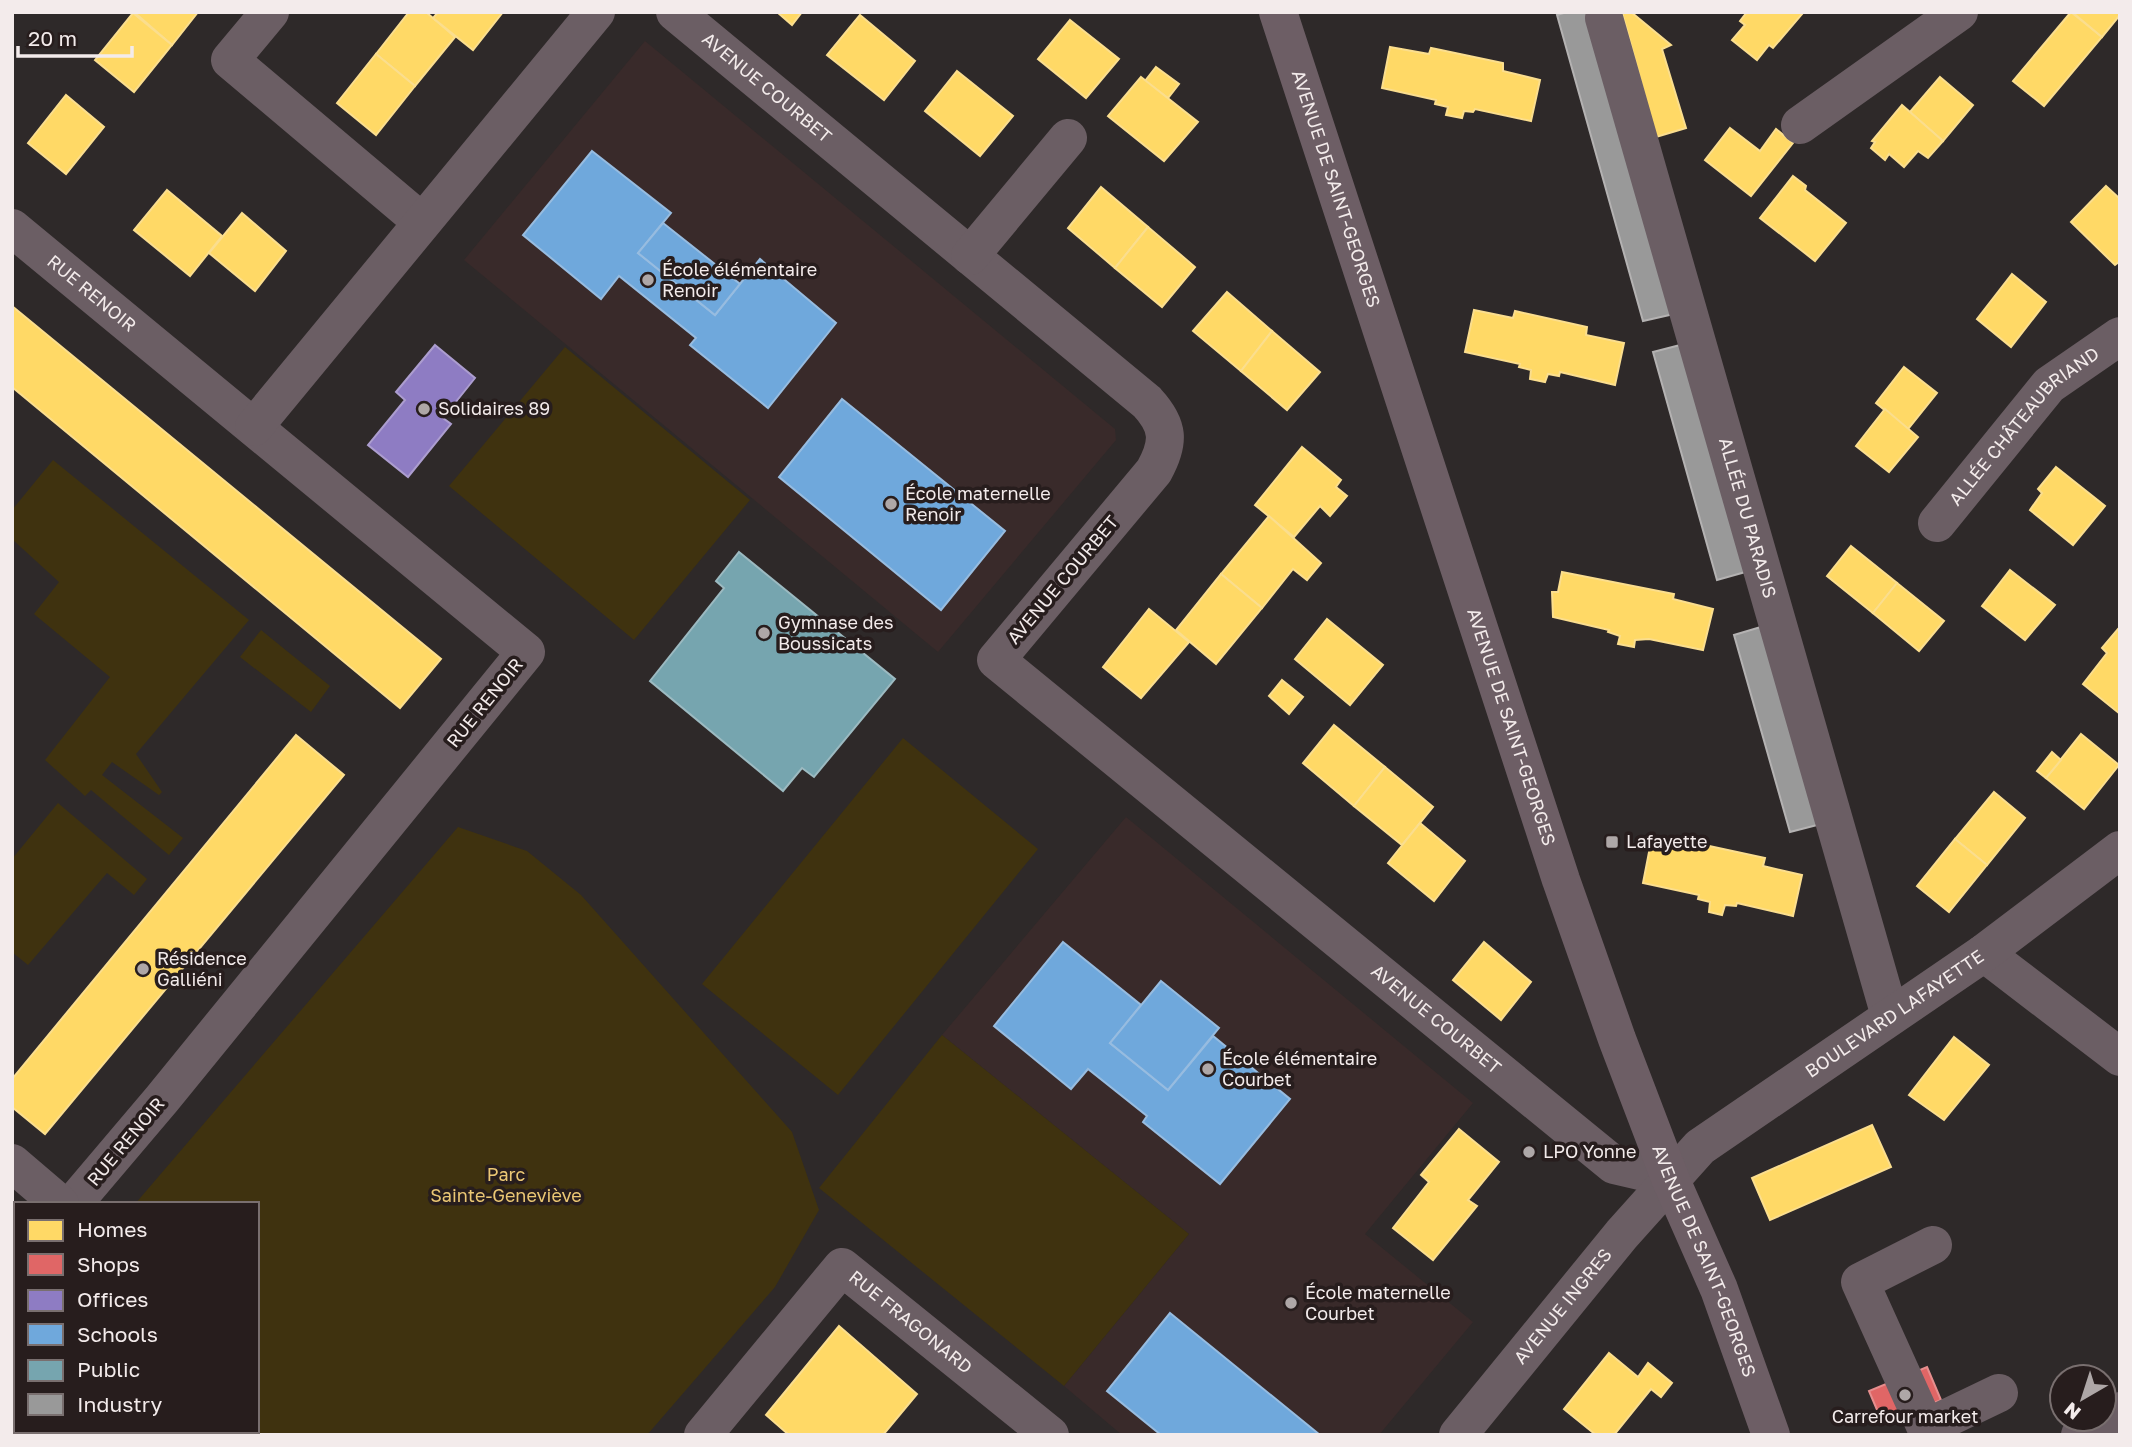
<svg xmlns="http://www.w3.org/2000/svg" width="2132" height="1447" font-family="'Golos Text',sans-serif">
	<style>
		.built { fill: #392a2a }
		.green { fill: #3f320f }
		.homes { fill: #ffd966; stroke: #fbde8e; stroke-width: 2 }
		.shops { fill: #e06666; stroke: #e68e8e; stroke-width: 2 }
		.offices { fill: #8e7cc3; stroke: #ac9dcf; stroke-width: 2 }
		.schools { fill: #6fa8dc; stroke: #97bce0; stroke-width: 2 }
		.public { fill: #76a5af; stroke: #9cbac1; stroke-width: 2 }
		.industry { fill: #999; stroke: #b4b2b2; stroke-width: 2 }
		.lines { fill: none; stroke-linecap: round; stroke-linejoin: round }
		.minor { stroke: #6b5e64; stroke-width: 38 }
		.major { stroke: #6d5e65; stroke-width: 38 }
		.poi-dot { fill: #aea7a7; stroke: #271d1d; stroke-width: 2.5 }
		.labels { text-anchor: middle; stroke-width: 7; stroke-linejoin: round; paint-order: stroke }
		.street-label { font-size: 18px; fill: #f3ebeb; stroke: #271d1d }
		.poi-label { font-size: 18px; fill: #f3ebeb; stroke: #271d1d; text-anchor: start }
		.park-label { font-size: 18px; fill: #ebc774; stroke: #271d1d }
	</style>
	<rect width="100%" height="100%" fill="#2e2929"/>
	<g class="built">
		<polygon points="645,41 1115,429 1116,440 938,652 464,260"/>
		<polygon points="1126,817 1473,1103 1365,1234 1473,1322 1379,1435 1122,1435 1064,1386 1189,1234 942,1035"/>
	</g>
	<g class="green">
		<polygon points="565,347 750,500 634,640 449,486"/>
		<polygon points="53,460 249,620 136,754 162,792 159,795 112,762 102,775 183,838 169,855 91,790 85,796 45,760 110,677 34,614 59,582 12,539 12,510"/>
		<polygon points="261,630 330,686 311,712 240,657"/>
		<polygon points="903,738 1038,849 838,1095 702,984"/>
		<polygon points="58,803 147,879 134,895 107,873 28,965 12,952 12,859"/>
		<polygon points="458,827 527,851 581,895 792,1132 819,1210 775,1287 647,1435 19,1435 12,1429 12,1347 16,1343 16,1431 257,1431 257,1204 135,1204"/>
		<polygon points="942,1035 1189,1234 1064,1386 819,1188"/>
	</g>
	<g class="homes">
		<polygon points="134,12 198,12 172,45"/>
		<polygon points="409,12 426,12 455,37 415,86 376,54"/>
		<polygon points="438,12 503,12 473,50 433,18"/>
		<polygon points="777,12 802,12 792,25"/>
		<polygon points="1622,12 1631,12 1671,45 1662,49 1686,128 1656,137"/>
		<polygon points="1747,12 1803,12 1803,13 1773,48 1769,45 1757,60 1732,40 1745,25 1740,21"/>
		<polygon points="2071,12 2102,37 2044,106 2013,81"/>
		<polygon points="2072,12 2120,12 2120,15 2102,37"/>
		<polygon points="133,13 172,45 134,92 95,60"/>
		<polygon points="860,15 915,61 884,100 827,55"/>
		<polygon points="1070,20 1119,59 1086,98 1038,59"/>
		<polygon points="1390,47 1429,54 1431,48 1503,63 1503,71 1540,80 1531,121 1475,109 1473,112 1464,111 1462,118 1446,115 1448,107 1435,104 1436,100 1382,88"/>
		<polygon points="376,54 415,86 376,135 337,103"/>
		<polygon points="1156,67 1179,84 1168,98 1145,81"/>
		<polygon points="957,71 1013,116 980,156 925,111"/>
		<polygon points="1141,77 1198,122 1164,161 1108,116"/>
		<polygon points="1940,77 1973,105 1943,141 1910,112"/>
		<polygon points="66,95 104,127 66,174 28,143"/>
		<polygon points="1902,105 1943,141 1928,158 1918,151 1904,167 1889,154 1885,160 1871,148 1875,142 1872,141"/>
		<polygon points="1730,128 1760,151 1776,129 1793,143 1751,196 1705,160"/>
		<polygon points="1793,176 1806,186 1805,190 1846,223 1815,261 1760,218"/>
		<polygon points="2106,186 2120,199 2120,261 2115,265 2071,222"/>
		<polygon points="1101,187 1148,227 1115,268 1068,228"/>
		<polygon points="167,190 222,236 190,276 134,230"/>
		<polygon points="242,213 286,251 255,291 209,253"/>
		<polygon points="1148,227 1195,267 1162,307 1115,268"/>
		<polygon points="2012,274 2046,302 2011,347 1977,319"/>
		<polygon points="1227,292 1272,331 1241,371 1193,331"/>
		<polygon points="12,306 441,659 400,708 12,387"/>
		<polygon points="1474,310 1513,318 1515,311 1587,327 1586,335 1624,343 1615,385 1560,372 1559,376 1548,374 1545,382 1530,379 1531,370 1519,367 1520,364 1465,352"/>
		<polygon points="1272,331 1320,372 1287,410 1241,371"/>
		<polygon points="1904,367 1937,393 1908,429 1876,403"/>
		<polygon points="1885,409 1918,437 1889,472 1856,446"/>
		<polygon points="1302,447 1341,480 1336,487 1347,496 1330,516 1320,506 1294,537 1255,505"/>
		<polygon points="2056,467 2105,506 2073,545 2030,510 2042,493 2038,489"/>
		<polygon points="1269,516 1321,563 1307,580 1293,569 1262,608 1221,574"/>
		<polygon points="1851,546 1897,583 1873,613 1827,576"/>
		<polygon points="2010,570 2055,605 2025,640 1982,606"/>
		<polygon points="1562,572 1674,594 1673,599 1713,609 1703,650 1649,639 1635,640 1634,647 1618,644 1620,636 1608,632 1609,630 1553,617 1552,592 1558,592"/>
		<polygon points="1221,574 1262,608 1216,664 1176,630"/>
		<polygon points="1897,583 1944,621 1919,651 1873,613"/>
		<polygon points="1149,609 1189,642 1141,698 1103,667"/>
		<polygon points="1327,619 1383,665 1350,705 1295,659"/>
		<polygon points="2118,629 2120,630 2120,714 2083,684 2107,653 2102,648"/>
		<polygon points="1282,680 1303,697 1289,714 1269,696"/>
		<polygon points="1334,725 1385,767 1354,806 1303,763"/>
		<polygon points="2081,734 2119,765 2084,809 2046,778"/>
		<polygon points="296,735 344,775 45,1134 12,1107 12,1079"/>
		<polygon points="2052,752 2061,760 2046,778 2037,771"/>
		<polygon points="1385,767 1433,807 1402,845 1354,806"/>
		<polygon points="1994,792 2025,818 1987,865 1955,839"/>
		<polygon points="1420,823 1465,861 1434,901 1388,863"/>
		<polygon points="1955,839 1987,865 1949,912 1917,886"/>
		<polygon points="1651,842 1692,850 1695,843 1765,858 1763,866 1802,875 1793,916 1737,903 1736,906 1725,905 1722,915 1709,912 1710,902 1698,899 1699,895 1643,883"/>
		<polygon points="1484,942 1531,982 1501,1020 1453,980"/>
		<polygon points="1954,1037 1989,1065 1944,1120 1909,1095"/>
		<polygon points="1872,1125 1891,1167 1770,1220 1752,1178"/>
		<polygon points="1459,1129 1499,1162 1468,1200 1477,1206 1433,1260 1393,1228 1429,1182 1421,1175"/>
		<polygon points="839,1326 917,1394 883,1435 789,1435 766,1415"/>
		<polygon points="1609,1353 1638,1377 1648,1363 1672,1383 1661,1397 1651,1389 1614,1435 1596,1435 1564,1409"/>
	</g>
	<polygon class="shops" points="1927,1367 1941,1400 1883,1424 1869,1391"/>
	<polygon class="offices" points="435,345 475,378 443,418 451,424 408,477 368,445 405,400 396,392"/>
	<g class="schools">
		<polygon points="592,151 671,213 638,253 715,315 760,259 836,323 768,408 690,345 696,338 619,276 601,299 523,235"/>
		<polygon points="663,223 740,284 715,315 638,253"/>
		<polygon points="842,399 1005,531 941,610 779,477"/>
		<polygon points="1063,942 1141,1005 1110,1043 1168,1090 1213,1036 1290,1099 1220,1184 1143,1122 1147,1116 1088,1069 1071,1089 994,1026"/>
		<polygon points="1161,981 1219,1028 1168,1090 1110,1043"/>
		<polygon points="1170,1313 1320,1435 1161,1435 1107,1391"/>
	</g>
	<polygon class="public" points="739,552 895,679 814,777 802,768 783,791 650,681 724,588 716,581"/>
	<g class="industry">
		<polygon points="1567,12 1589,12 1674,314 1643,321 1557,15"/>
		<polygon points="1684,344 1749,571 1717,580 1653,352"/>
		<polygon points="1764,626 1821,824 1790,832 1734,635"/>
	</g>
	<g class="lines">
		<g class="minor">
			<polyline points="270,12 230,60 422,222"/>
			<path id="s1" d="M675 12 1147 402C1169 426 1170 442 1154 471L996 660 1614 1165 1670 1178"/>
			<path id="s2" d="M1604 18 1890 1016"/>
			<polyline points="1800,125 1959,12"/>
			<path id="s3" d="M12 228 526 652 162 1099 73 1204"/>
			<polyline points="970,256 1068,138"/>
			<polyline points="254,427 596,12"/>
			<path id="s4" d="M1937 523 2049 385 2120 336"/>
			<polyline points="1984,953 2120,1057"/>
			<polyline points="12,1163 60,1204"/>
			<polyline points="1933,1245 1860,1282 1926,1428 1999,1393"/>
			<polyline points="12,1276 16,1272"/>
			<path id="s5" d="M703 1435 842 1267 1050 1435"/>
			<path id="s6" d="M1458 1435 1622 1234 1700 1147 1984 953 2120 850"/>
			<polyline points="2080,1435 2120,1411"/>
		</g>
		<path class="major" id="s7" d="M1278 12 1561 880 1617 1039 1670 1178 1719 1289 1771 1435"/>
	</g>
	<g class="poi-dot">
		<circle cx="648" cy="280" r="7"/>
		<circle cx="424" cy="409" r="7"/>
		<circle cx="891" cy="504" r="7"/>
		<circle cx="764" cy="633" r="7"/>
		<rect x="1605" y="835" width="14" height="14" rx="3.5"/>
		<circle cx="143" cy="969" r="7"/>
		<circle cx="1208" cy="1069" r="7"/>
		<circle cx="1529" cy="1152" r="7"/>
		<circle cx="1291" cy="1303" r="7"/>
		<circle cx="1905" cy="1395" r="7"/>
	</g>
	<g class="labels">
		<g class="street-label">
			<text dy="6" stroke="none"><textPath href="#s1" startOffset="119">AVENUE COURBET</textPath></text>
			<text dy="6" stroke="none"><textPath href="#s7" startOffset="186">AVENUE DE SAINT-GEORGES</textPath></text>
			<text dy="6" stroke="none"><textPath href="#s3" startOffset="103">RUE RENOIR</textPath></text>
			<text dy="6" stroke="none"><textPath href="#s4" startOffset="131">ALLÉE CHÂTEAUBRIAND</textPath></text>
			<text dy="6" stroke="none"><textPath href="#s2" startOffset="520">ALLÉE DU PARADIS</textPath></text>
			<text transform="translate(1063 580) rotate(-50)" y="6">AVENUE COURBET</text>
			<text transform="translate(485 703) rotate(-51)" y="6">RUE RENOIR</text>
			<text dy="6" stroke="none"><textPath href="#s7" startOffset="752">AVENUE DE SAINT-GEORGES</textPath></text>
			<text dy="6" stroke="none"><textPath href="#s6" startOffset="612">BOULEVARD LAFAYETTE</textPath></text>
			<text dy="6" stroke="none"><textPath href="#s1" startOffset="1503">AVENUE COURBET</textPath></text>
			<text transform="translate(126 1142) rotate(-50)" y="6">RUE RENOIR</text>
			<text dy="6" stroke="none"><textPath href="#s7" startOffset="1320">AVENUE DE SAINT-GEORGES</textPath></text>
			<text dy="6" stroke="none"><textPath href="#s6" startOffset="166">AVENUE INGRES</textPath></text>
			<text dy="6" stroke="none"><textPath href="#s5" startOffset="306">RUE FRAGONARD</textPath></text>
		</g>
		<g class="poi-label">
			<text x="662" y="276">École élémentaire<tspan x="662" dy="21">Renoir</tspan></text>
			<text x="438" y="415">Solidaires 89</text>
			<text x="905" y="500">École maternelle<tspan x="905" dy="21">Renoir</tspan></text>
			<text x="778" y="629">Gymnase des<tspan x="778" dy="21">Boussicats</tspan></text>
			<text x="1626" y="848">Lafayette</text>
			<text x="157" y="965">Résidence<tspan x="157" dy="21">Galliéni</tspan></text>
			<text x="1222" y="1065">École élémentaire<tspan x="1222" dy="21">Courbet</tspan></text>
			<text x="1543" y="1158">LPO Yonne</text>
			<text x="1305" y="1299">École maternelle<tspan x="1305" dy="21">Courbet</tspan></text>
			<text x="1905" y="1423" text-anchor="middle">Carrefour market</text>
		</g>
		<g class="park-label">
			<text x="506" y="1181">Parc<tspan x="506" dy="21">Sainte-Geneviève</tspan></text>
		</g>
	</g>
	<rect width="2132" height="1447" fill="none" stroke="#f3ebeb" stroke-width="28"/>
	<rect x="14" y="1202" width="245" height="231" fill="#271d1d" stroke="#796f6f" stroke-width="2"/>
	<rect x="28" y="1220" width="35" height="21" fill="#ffd966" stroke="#796f6f" stroke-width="2"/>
	<text x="77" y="1237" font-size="21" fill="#f3ebeb">Homes</text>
	<rect x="28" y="1254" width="35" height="21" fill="#e06666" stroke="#796f6f" stroke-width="2"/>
	<text x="77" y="1272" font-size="21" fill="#f3ebeb">Shops</text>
	<rect x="28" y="1290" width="35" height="21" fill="#8e7cc3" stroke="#796f6f" stroke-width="2"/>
	<text x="77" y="1307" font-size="21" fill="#f3ebeb">Offices</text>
	<rect x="28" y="1324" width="35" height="21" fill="#6fa8dc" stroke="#796f6f" stroke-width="2"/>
	<text x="77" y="1342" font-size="21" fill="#f3ebeb">Schools</text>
	<rect x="28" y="1360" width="35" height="21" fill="#76a5af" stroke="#796f6f" stroke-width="2"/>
	<text x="77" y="1377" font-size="21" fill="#f3ebeb">Public</text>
	<rect x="28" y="1394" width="35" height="21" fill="#999999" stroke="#796f6f" stroke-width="2"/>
	<text x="77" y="1412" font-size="21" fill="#f3ebeb">Industry</text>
	<g transform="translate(2083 1398) rotate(219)"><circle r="33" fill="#271d1d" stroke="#796f6f" stroke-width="2"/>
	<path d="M0-5L12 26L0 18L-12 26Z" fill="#aea7a7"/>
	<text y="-10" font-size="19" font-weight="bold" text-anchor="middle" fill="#f3ebeb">N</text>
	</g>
	<path d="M18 46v10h114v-10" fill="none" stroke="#f3ebeb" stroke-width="3.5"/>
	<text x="28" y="46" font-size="21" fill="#f3ebeb" stroke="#271d1d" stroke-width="5" paint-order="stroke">20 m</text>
</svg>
